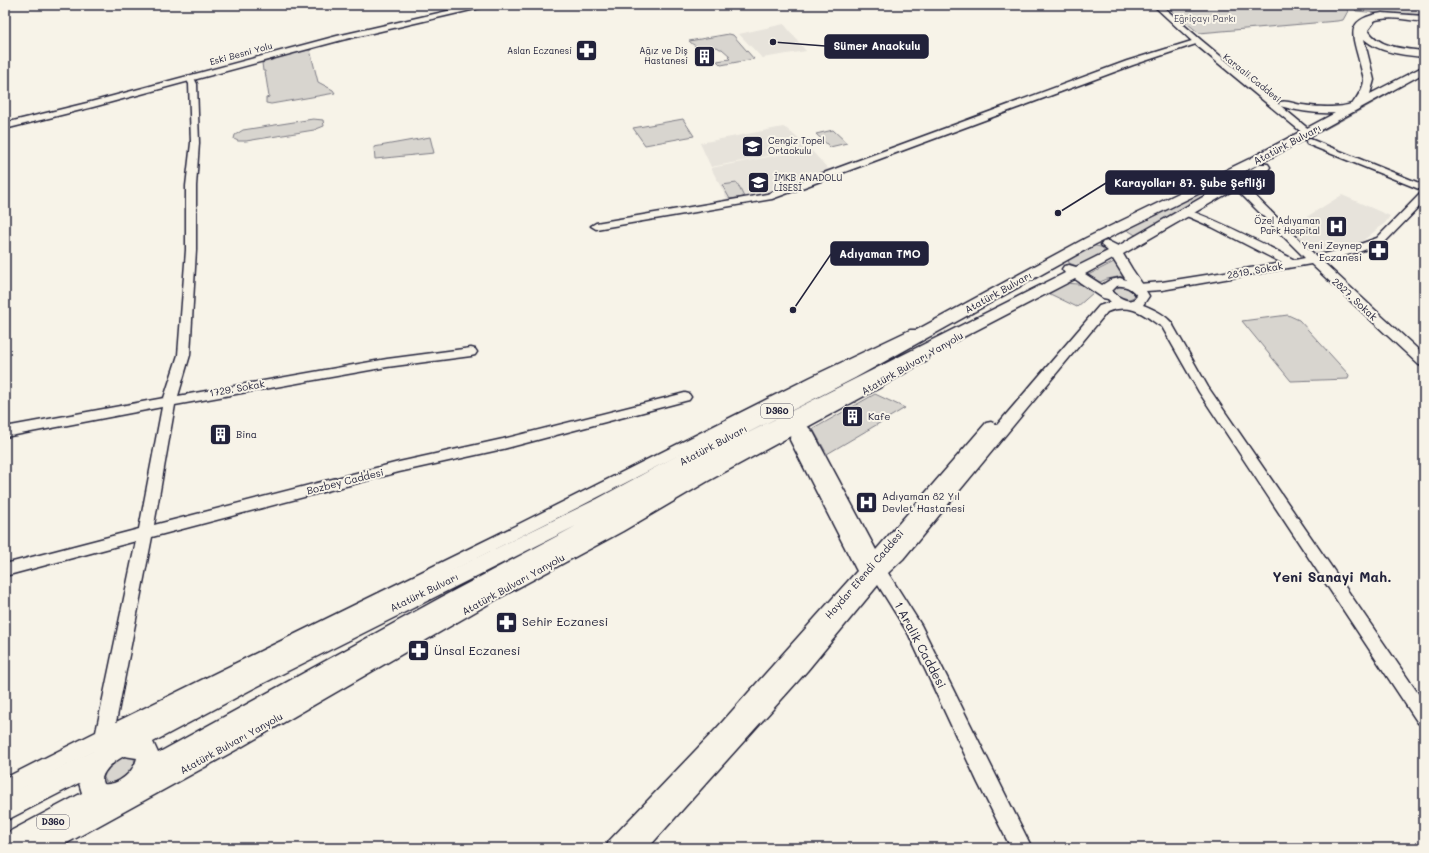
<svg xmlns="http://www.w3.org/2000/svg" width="1429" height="853" font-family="Mali,sans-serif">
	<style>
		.built { fill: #e7e3db }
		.green { fill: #d8d5cf; stroke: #7d7c85 }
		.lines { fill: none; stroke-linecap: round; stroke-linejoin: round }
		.tertiary-casing { stroke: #22223b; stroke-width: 3 }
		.secondary-casing { stroke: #22223b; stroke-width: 3 }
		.trunk-casing { stroke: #22223b; stroke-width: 3 }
		.tertiary { fill: #f7f3e8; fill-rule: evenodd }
		.secondary { fill: #f7f3e8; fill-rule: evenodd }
		.trunk { fill: #f7f3e8; fill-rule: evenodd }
		.labels { text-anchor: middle; stroke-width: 4; stroke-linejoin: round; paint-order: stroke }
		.far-park-label { font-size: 9px; fill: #504f60; stroke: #f7f3e8 }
		.far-poi-label { font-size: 9px; fill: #22223b; stroke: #f7f3e8; text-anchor: end }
		.far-street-label { font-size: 9px; fill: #22223b; stroke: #f7f3e8 }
		.shield { fill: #f7f3e8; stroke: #62616f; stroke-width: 1 }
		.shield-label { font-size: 9px; font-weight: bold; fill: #22223b }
		.street-label { font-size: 10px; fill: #22223b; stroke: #f7f3e8 }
		.poi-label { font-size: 10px; fill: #22223b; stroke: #f7f3e8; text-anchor: start }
		.near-poi-label { font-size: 12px; fill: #22223b; stroke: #f7f3e8; text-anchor: start }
		.near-street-label { font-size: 12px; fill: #22223b; stroke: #f7f3e8 }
		.district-label { font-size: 14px; font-weight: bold; fill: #22223b; stroke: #f7f3e8 }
		.leader { fill: none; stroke: #22223b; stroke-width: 1.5 }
		.callout-dot { fill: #22223b; stroke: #f7f3e8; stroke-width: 1.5 }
		.callout { fill: #22223b; stroke: #22223b; stroke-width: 1.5 }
		.callout-label { font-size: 11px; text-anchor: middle; font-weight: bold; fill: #fff }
	</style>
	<rect width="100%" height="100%" fill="#f7f3e8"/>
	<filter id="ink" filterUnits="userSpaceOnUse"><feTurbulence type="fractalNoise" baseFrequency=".025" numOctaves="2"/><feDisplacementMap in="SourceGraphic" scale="8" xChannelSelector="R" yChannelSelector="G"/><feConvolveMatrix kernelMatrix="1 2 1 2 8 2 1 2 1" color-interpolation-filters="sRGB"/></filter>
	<g filter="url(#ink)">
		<g class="built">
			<polygon points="784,24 806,51 762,58 739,34"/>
			<polygon points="783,127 787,129 809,148 711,167 700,143"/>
			<polygon points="810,149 831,172 763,195 728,201 711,168"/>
			<polygon points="1342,195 1390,216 1385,223 1360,243 1314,255 1287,229"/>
		</g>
		<g class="green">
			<polygon points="1165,5 1345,5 1348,11 1343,20 1337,21 1199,33"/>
			<polygon points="1351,5 1424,5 1424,17 1356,11"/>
			<path d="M729 34 733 35 754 59 721 65 717 61 730 59 728 57 730 56 722 49H720L717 47C706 49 698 50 689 41Z"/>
			<polygon points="305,49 310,50 318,82 333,90 335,93 271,104 266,103 266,98 269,97 265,71 263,71 262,63"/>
			<path d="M1392 91H1394C1309 140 1220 183 1137 236L1124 228C1215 184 1305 140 1392 91Z"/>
			<polygon points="313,119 323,120 324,126 314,130 246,141 238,141 234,139 235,135 243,130"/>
			<polygon points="683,119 694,136 645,145 633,128"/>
			<polygon points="833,130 847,143 830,147 816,134"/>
			<polygon points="430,137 434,153 375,159 374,147"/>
			<polygon points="737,183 744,197 730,199 722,185"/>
			<polygon points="1092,245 1104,248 1104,253 1079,267 1069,263 1068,259"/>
			<polygon points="1114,262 1123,276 1107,279 1100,282 1088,275"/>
			<polygon points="1066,283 1090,285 1094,292 1077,307 1046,292"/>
			<polygon points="1119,287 1126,287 1135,294 1134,297 1129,299 1117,296 1113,290"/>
			<polygon points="1288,315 1299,320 1349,375 1348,379 1291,381 1242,321"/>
			<polygon points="875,394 905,408 827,454 813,429"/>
			<path d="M121 756H130L134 758 135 766C130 776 119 786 106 782L103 775 104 771Z"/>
		</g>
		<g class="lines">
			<defs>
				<g id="tertiary">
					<polygon points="1195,40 1198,40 1202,42 1133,65 772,199 596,229 591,226 596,223 767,194 1127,61"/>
					<polygon points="187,76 193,76 197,84 199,143 196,186 196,250 190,355 178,396 387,359 471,348 475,349 477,352 475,355 471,356 387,367 175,405 154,525 399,462 503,439 685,393 689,394 691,397 689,400 685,401 503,449 399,472 152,537 116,722 521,523 811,377 910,330 918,330 920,333 918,336 772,407 579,507 205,694 5,797 5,778 96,732 136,541 5,576 5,564 139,529 162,407 5,437 5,427 164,398 178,355 186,250 186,186 191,143 189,84 186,78"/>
					<polygon points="1310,139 1424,185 1424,191 1307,144 1306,142 1307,140"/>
					<polygon points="1167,321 1171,322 1208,387 1424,702 1424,725 1418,723 1199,392 1161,325 1163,322"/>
					<polygon points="923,353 927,354 929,357 927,360 879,388 708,481 623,531 497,599 243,746 58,848 29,848 32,841 231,734 487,589 613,523 698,473"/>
				</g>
				<g id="secondary">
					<polygon points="474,5 488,5 484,7 342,40 93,107 5,129 5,123 87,103 337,36"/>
					<polygon points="1153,5 1161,5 1201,40 1311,131 1313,133 1311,135 1305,135 1195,44"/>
					<path d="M1237 181 1241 182 1316 256 1352 247 1377 238 1420 194 1424 193V202L1385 242 1359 252 1322 261 1424 355V366L1419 365 1311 264 1162 290 1146 291 1149 296 1143 305C1153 309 1167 315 1173 325L1171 328C1155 332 1142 298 1107 312L903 559 888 573 921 625 1032 848H1011L978 783 909 635 878 585 807 671 648 848H606L609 841 716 729 857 571 790 440 791 426 793 423C803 420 807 426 813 432L876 550 986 423 991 422 997 425 1099 306 1111 302 1100 291 1102 285 1110 280 1120 278 1139 284 1162 282 1282 263 1212 227 1182 214 1181 212 1182 210C1194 207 1279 252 1295 260L1305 258 1233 186 1232 184ZM1117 286C1125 285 1133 289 1137 296 1130 306 1118 297 1112 291Z"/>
				</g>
				<path id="trunk" d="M1382 13 1424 16V22C1408 20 1389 15 1373 21L1374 22 1368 30C1379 48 1405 49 1424 51V57C1403 55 1380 53 1364 39L1374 80 1370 94 1424 66V73L1257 165 1096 244 855 378 726 444 1065 273 1062 269 1064 266 1069 265 1076 267 1108 251 1101 245 1103 242 1108 241 1118 246 1260 164H1268L1270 167 1268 170 1123 254 1132 269 1145 288 1143 291 1138 292 1133 291 1113 259 1085 274 1113 292 1115 295 1113 298 1108 299 1103 298 1075 279 726 460 619 521 454 610 150 783C141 796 120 811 103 808L28 848H5V834L82 793 79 783 5 821V796L93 751 104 743 238 674 597 499 702 442 843 370 1086 238 1249 159 1335 113C1316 114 1298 111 1280 106L1279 104 1280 102C1287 100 1295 104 1302 105 1315 107 1341 109 1353 103 1358 96 1363 89 1364 81 1364 77 1362 72 1361 68 1354 37 1341 20 1382 13ZM576 526 440 598 158 753 153 742 254 688ZM124 756 137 758C134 772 118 786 104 784L102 778C105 768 115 761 124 756Z"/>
			</defs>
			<use href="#tertiary" class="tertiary-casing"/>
			<use href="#secondary" class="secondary-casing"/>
			<use href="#trunk" class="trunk-casing"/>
			<use href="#tertiary" class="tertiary"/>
			<use href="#secondary" class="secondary"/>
			<use href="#trunk" class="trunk"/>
		</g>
	</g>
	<defs>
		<symbol id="pharmacy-square" viewBox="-11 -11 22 22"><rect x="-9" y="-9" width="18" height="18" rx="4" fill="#22223b" stroke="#f7f3e8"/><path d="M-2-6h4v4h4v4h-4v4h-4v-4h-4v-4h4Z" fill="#fff"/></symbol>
		<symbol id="building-square" viewBox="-11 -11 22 22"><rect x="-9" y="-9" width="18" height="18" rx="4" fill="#22223b" stroke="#f7f3e8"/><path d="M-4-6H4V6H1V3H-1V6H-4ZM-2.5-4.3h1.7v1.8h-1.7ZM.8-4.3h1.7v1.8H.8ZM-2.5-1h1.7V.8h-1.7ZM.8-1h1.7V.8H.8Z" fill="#fff"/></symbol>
		<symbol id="school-square" viewBox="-11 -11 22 22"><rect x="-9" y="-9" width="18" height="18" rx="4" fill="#22223b" stroke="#f7f3e8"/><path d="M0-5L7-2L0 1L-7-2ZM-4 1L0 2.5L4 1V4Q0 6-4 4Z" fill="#fff"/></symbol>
		<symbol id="hospital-square" viewBox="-11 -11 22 22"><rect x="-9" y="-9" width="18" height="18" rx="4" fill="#22223b" stroke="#f7f3e8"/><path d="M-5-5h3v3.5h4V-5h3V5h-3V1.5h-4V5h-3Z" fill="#fff"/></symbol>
	</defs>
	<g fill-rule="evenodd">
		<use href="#pharmacy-square" x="574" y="38" width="25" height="25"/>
		<use href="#building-square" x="692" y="44" width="25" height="25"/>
		<use href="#school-square" x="740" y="134" width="25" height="25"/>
		<use href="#school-square" x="746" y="170" width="25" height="25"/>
		<use href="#hospital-square" x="1324" y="214" width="25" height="25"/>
		<use href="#pharmacy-square" x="1366" y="238" width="25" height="25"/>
		<use href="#building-square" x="840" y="404" width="25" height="25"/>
		<use href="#building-square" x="208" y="422" width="25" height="25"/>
		<use href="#hospital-square" x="854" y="490" width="25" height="25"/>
		<use href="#pharmacy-square" x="494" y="610" width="25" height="25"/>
		<use href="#pharmacy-square" x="406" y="638" width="25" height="25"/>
	</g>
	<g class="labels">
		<g class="far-park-label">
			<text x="1205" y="22">Eğriçayı Parkı</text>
		</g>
		<g class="far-poi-label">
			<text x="572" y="54">Aslan Eczanesi</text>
			<text x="688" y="54">Ağız ve Diş<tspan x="688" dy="10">Hastanesi</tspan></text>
			<text x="768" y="144" text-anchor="start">Cengiz Topel<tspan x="768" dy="10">Ortaokulu</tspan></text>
			<text x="774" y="181" text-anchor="start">İMKB ANADOLU<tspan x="774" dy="10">LİSESİ</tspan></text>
			<text x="1320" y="224">Özel Adıyaman<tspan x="1320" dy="10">Park Hospital</tspan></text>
		</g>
		<g class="far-street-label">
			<text transform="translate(241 54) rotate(-15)" y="3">Eski Besni Yolu</text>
			<text transform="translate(1252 78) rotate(39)" y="3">Karaali Caddesi</text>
		</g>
		<g class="shield">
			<rect x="761" y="404" width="32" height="14" rx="3"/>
			<rect x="37" y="815" width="32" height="14" rx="3"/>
		</g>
		<g class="shield-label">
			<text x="777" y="414">D360</text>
			<text x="53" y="825">D360</text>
		</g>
		<g class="street-label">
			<text transform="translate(1287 144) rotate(-28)" y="4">Atatürk Bulvarı</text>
			<text transform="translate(1255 270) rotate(-10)" y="4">2819. Sokak</text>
			<text transform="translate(998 292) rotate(-29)" y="4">Atatürk Bulvarı</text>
			<text transform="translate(1355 299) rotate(43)" y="4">2827. Sokak</text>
			<text transform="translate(912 363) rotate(-30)" y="4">Atatürk Bulvarı Yanyolu</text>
			<text transform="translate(237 388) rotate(-10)" y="4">1729. Sokak</text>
			<text transform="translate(713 445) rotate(-28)" y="4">Atatürk Bulvarı</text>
			<text transform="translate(345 481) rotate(-14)" y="4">Bozbey Caddesi</text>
			<text transform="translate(864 574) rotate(-49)" y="4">Haydar Efendi Caddesi</text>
			<text transform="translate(513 584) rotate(-29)" y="4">Atatürk Bulvarı Yanyolu</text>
			<text transform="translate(424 592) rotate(-26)" y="4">Atatürk Bulvarı</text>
			<text transform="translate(231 743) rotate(-29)" y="4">Atatürk Bulvarı Yanyolu</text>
		</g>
		<g class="poi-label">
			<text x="1362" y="249" text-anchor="end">Yeni Zeynep<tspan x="1362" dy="12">Eczanesi</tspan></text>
			<text x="868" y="420">Kafe</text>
			<text x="236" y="438">Bina</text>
			<text x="882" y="500">Adıyaman 82 Yıl<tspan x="882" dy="12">Devlet Hastanesi</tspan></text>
		</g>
		<g class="near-poi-label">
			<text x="522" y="626">Sehir Eczanesi</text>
			<text x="434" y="655">Ünsal Eczanesi</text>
		</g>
		<g class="near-street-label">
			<text transform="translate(920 645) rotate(62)" y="4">1 Aralik Caddesi</text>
		</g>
		<g class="district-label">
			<text x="1332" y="582">Yeni Sanayi Mah.</text>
		</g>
	</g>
	<path class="leader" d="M773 42L825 46M1058 213L1106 183M793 310L831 254"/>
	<g class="callout-dot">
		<circle cx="773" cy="42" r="4"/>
		<circle cx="1058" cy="213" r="4"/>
		<circle cx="793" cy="310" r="4"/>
	</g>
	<g class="callout">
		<rect x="825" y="35" width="103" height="23" rx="4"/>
		<rect x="1106" y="171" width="168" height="23" rx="4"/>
		<rect x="831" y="242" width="97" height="23" rx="4"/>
	</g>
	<g class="callout-label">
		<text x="877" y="50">Sümer Anaokulu</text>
		<text x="1190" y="187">Karayolları 87. Şube Şefliği</text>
		<text x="880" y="258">Adıyaman TMO</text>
	</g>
	<rect width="1429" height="853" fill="none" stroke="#f7f3e8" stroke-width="20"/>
	<rect x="10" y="10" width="1409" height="833" fill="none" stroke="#22223b" stroke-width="1.5" filter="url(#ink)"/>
</svg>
